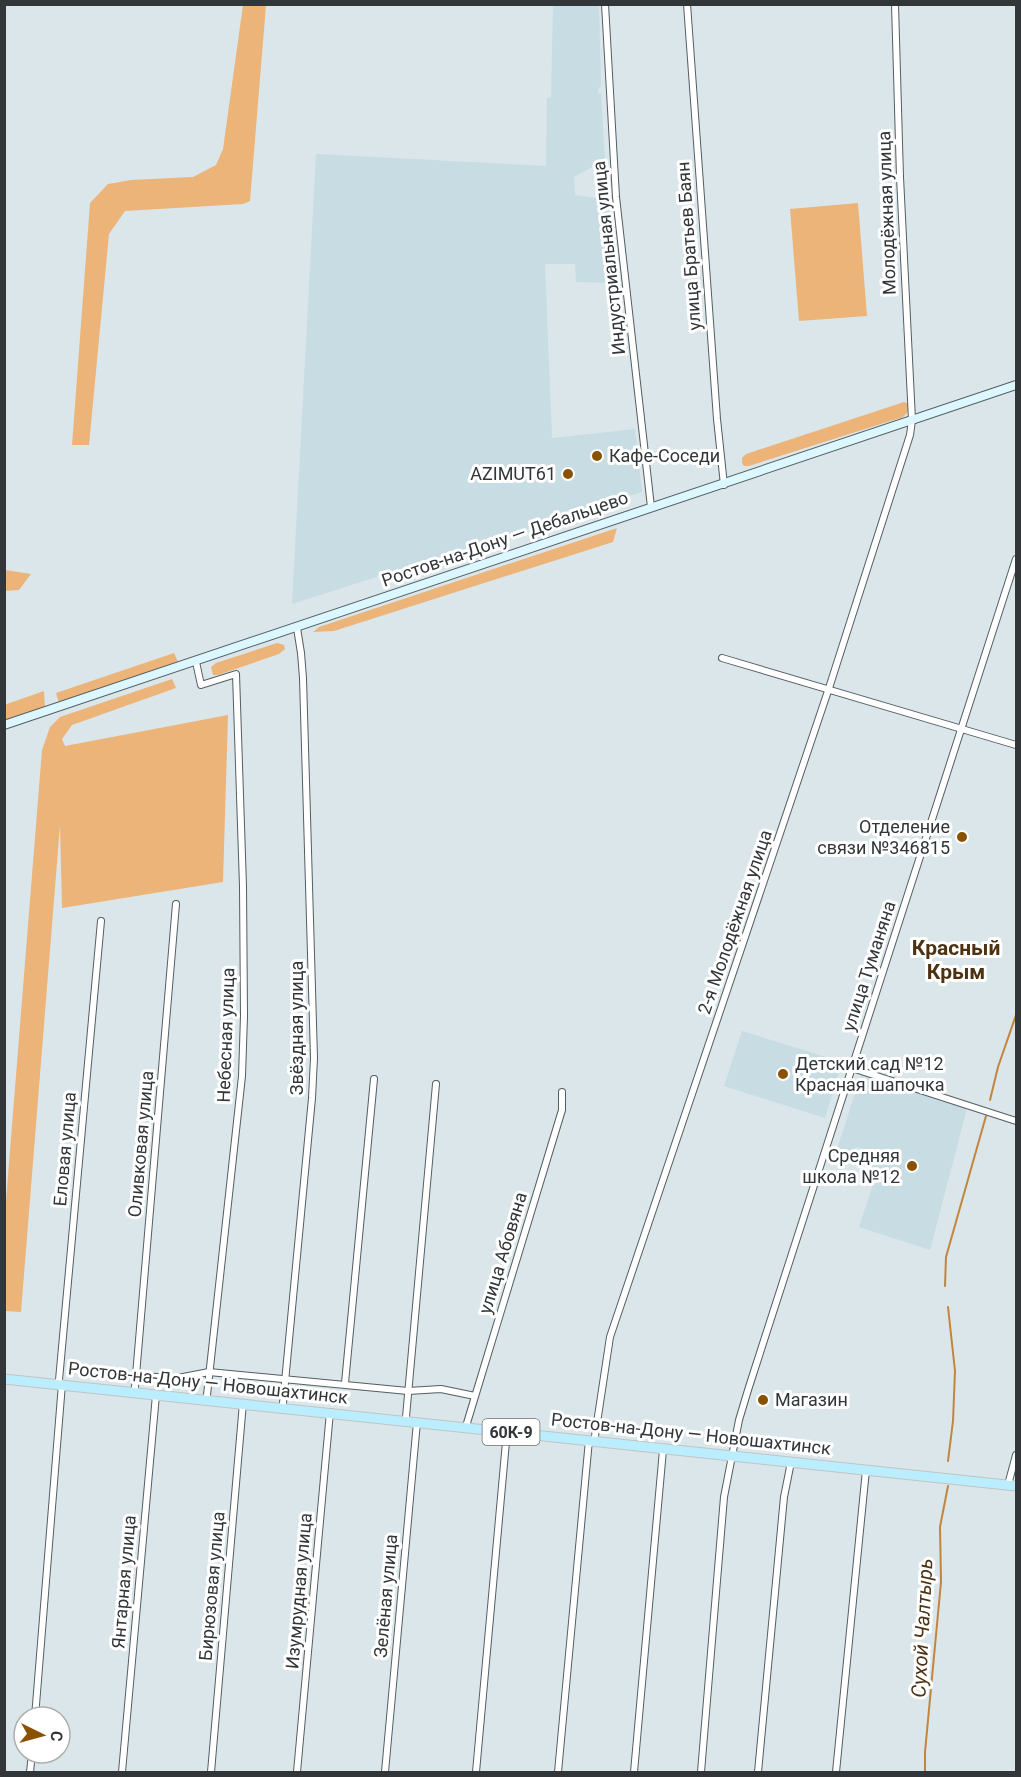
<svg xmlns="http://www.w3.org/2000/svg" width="1021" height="1777" font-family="Roboto,sans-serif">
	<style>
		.built { fill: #c8dce3 }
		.green { fill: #ecb479 }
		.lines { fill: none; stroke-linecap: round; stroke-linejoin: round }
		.stream { stroke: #c3853d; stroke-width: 2 }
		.street-casing { stroke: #545e61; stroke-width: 8 }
		.secondary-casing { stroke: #545e61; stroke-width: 10 }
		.primary-casing { stroke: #c2c3c3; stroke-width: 11 }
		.street { stroke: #fff; stroke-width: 6 }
		.secondary { stroke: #dcf7ff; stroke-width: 8 }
		.primary { stroke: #baeeff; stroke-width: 9 }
		.poi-dot { fill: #885200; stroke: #fff; stroke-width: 2 }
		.labels { text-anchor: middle; stroke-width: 6; stroke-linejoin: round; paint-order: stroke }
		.shield { fill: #fff; stroke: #707274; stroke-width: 1.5 }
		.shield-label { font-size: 16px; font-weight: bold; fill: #323638 }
		.street-label { font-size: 18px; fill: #323638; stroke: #fff }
		.poi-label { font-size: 18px; fill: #323638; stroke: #fff; text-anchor: start }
		.water-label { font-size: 20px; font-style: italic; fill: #4d3314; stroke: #fff }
		.quarter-label { font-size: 21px; font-weight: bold; fill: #4d3212; stroke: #fff }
	</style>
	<rect width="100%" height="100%" fill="#dae6ea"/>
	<g class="built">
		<polygon points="553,5 599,5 601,86 598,89 598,93 601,93 605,160 574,177 575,195 608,200 615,283 576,282 575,264 545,264 552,438 635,429 642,492 292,604 316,154 546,166 547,98 551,97"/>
		<polygon points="742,1031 842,1062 825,1118 724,1086"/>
		<polygon points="861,1075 967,1108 930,1250 859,1227 874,1181 868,1179 876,1153 856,1147 853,1154 837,1149"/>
	</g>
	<g class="green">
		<polygon points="243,5 266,5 250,201 243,204 125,211 109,234 89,445 72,445 90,203 108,184 131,180 193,177 216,165 223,149"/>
		<polygon points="858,203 867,316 799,321 790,209"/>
		<polygon points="904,402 907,403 909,406 907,413 903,417 749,466 744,466 742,463 742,458 746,454"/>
		<polygon points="617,528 613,542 334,631 313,632 319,627"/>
		<polygon points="4,570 5,570 31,574 19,590 5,591"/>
		<polygon points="277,643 284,645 285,649 279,654 218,675 213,675 211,667 216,663"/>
		<polygon points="174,653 178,662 59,703 56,693"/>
		<polygon points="172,679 176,688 72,725 62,739 65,746 228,715 223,882 62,908 60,825 21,1312 5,1311 5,1213 42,750 50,727 60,717"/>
		<polygon points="44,691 45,708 5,722 4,705"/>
	</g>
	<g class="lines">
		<g class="stream">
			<polyline points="990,1100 998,1067 1016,1015"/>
			<polyline points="945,1286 946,1257 986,1116"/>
			<polyline points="948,1461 953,1421 955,1371 948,1307"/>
			<polyline points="925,1772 925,1752 941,1582 940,1527 948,1486"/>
		</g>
		<defs>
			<g id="street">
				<polyline points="605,4 616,197 651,507"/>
				<polyline points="687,4 717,419 724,485"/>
				<polyline points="722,658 1016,745"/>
				<polyline points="196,662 201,685 236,674 243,886 244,1016 242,1076 207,1395"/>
				<polyline points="852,1068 1016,1121"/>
				<polyline points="136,1376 178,1378 209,1372 408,1391 441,1389 475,1396"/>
				<polyline points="59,1380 101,921"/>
				<polyline points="345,1383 374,1079"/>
				<polyline points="135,1387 176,904"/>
				<polyline points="283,1403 312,1098 314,1058 303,678 301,653 297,628"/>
				<polyline points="406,1417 436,1084"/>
				<polyline points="467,1423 562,1110 562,1092"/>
				<polyline points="595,1436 610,1337 829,688 910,435 912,420 900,177 895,4"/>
				<polyline points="733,1451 739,1420 748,1390 1016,559"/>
				<polyline points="1009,1481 1016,1455"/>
				<polyline points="35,1717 62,1384"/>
				<polyline points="30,1772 32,1753"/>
				<polyline points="122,1772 156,1395"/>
				<polyline points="211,1772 243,1403"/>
				<polyline points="297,1772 330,1412"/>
				<polyline points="385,1772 417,1422"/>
				<polyline points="476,1772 507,1431"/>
				<polyline points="558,1772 589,1440"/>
				<polyline points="634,1772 663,1450"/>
				<polyline points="701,1772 724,1497 732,1456"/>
				<polyline points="758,1772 784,1497 791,1462"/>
				<polyline points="836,1772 866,1470"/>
			</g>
			<polyline id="secondary" points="4,725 1016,385"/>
			<polyline id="primary" points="4,1379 1016,1486"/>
		</defs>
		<use href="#street" class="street-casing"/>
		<use href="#secondary" class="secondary-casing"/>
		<use href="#primary" class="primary-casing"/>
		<use href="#street" class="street"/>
		<use href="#secondary" class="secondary"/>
		<use href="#primary" class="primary"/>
	</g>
	<g class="poi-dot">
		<circle cx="597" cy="456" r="6"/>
		<circle cx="568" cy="474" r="6"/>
		<circle cx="962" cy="837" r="6"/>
		<circle cx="783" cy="1074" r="6"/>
		<circle cx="912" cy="1166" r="6"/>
		<circle cx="763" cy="1400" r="6"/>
	</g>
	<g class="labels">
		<rect class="shield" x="482.5" y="1419" width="57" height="26" rx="4.5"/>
		<g class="shield-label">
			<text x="511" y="1438">60К-9</text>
		</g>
		<g class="street-label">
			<text transform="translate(887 213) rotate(-92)" y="6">Молодёжная улица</text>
			<text transform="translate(689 246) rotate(-94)" y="6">улица Братьев Баян</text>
			<text transform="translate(609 258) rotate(-96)" y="6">Индустриальная улица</text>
			<text transform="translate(505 539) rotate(-19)" y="6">Ростов-на-Дону — Дебальцево</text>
			<text transform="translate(735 922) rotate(-71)" y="6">2-я Молодёжная улица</text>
			<text transform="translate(869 966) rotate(-72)" y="6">улица Туманяна</text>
			<text transform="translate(297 1028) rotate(-90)" y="6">Звёздная улица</text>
			<text transform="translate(226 1035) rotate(-88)" y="6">Небесная улица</text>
			<text transform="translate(141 1144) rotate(-85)" y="6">Оливковая улица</text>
			<text transform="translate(65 1149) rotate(-85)" y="6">Еловая улица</text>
			<text transform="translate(503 1253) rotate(-73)" y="6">улица Абовяна</text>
			<text transform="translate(208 1383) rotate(6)" y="6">Ростов-на-Дону — Новошахтинск</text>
			<text transform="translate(691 1434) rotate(6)" y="6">Ростов-на-Дону — Новошахтинск</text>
			<text transform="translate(124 1582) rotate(-85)" y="6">Янтарная улица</text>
			<text transform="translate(212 1586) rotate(-85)" y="6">Бирюзовая улица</text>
			<text transform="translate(299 1591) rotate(-85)" y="6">Изумрудная улица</text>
			<text transform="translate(386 1596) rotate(-85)" y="6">Зелёная улица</text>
		</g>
		<g class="poi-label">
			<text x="609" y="462">Кафе-Соседи</text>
			<text x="556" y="480" text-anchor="end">AZIMUT61</text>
			<text x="950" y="833" text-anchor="end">Отделение<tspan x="950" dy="21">связи №346815</tspan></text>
			<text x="795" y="1070">Детский сад №12<tspan x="795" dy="21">Красная шапочка</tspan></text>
			<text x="900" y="1162" text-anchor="end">Средняя<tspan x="900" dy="21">школа №12</tspan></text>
			<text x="775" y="1406">Магазин</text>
		</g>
		<g class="water-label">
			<text transform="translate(922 1628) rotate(-87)" y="7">Сухой Чалтырь</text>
		</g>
		<g class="quarter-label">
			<text x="956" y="955">Красный<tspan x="956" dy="24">Крым</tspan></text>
		</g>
	</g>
	<rect width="1021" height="1777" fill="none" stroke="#323638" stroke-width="12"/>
	<g transform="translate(42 1735) rotate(95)"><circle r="28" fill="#ffffff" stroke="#adafaf" stroke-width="1.5"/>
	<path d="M0-4.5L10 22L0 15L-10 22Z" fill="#885200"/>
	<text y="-9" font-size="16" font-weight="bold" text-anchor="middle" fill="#323638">С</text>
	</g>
</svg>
